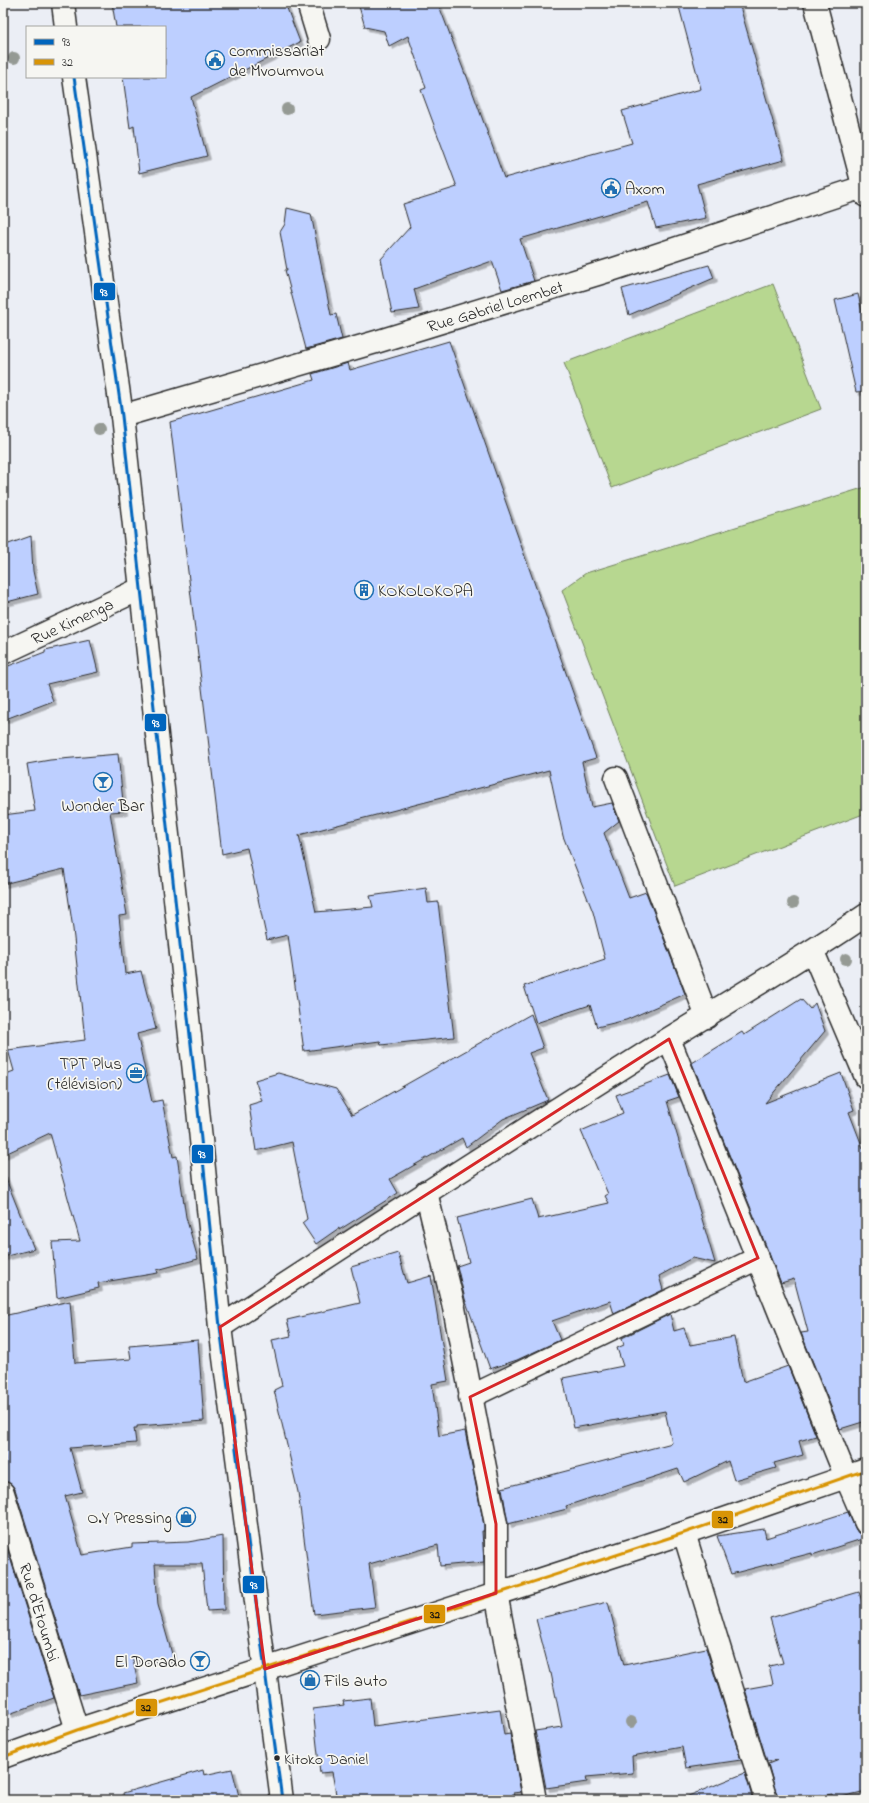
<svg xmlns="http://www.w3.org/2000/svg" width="869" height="1803" font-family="'Indie Flower',sans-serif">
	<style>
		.green { fill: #b7d790; stroke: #71815e }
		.building { fill: #bdcfff; stroke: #2b2b2b; filter: url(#shadow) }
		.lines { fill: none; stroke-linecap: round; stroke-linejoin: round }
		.minor-casing { stroke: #2b2b2b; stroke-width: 25 }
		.minor { stroke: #f6f6f2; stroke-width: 22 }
		.bus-1-casing { stroke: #f6f6f2; stroke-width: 6 }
		.bus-2-casing { stroke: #f6f6f2; stroke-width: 6 }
		.bus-1 { stroke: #0065bd; stroke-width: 3 }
		.bus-2 { stroke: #d89406; stroke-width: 3 }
		.tree { fill: #959a94 }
		.marked { fill: none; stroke: #d62828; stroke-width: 3; stroke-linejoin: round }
		.bus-dot { fill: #2b2b2b; stroke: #f6f6f2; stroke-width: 1.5 }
		.labels { text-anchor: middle; stroke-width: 3.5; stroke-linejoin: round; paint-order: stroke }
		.bus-label { font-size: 16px; fill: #2b2b2b; stroke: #f6f6f2; text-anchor: start }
		.poi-label { font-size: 17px; fill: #2b2b2b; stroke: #f6f6f2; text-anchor: start }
		.street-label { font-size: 17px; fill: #2b2b2b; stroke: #f6f6f2 }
		.line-badge { stroke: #f6f6f2; stroke-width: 1.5 }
		.badge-label { font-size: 11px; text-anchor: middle; font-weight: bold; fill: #fff }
		.pale-badge-label { font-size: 11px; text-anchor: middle; font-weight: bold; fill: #111 }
	</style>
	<defs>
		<filter id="shadow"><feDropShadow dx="3.5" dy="3.5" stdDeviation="0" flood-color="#0004"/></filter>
	</defs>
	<rect width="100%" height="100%" fill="#ebeef5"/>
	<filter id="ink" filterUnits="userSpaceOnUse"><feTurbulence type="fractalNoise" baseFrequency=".025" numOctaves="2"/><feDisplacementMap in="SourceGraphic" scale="8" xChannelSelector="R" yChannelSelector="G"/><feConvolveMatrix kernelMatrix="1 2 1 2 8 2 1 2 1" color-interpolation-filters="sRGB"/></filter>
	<g filter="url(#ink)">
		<g class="green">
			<polygon points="773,284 821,409 612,488 564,363"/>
			<polygon points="866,487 866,813 675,886 562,590 586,573"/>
		</g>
		<g class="building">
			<polygon points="112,3 285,3 300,42 191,97 207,156 139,173 134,126 130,128 123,77 165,77 165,27 116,27"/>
			<polygon points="358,3 438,3 465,74 466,74 504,178 632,143 622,111 701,89 678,3 739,3 784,160 697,184 706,218 656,228 648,202 520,239 534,281 502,290 492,261 414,289 419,309 392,313 381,259 410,227 403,204 457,187 421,90 426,88 408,36 389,46 384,31 365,27"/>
			<polygon points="287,208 311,214 331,315 336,314 342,339 306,349 285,270 287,270 280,232 285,224"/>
			<polygon points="709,265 714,278 629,315 622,289"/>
			<polygon points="858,294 866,330 866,391 856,392 835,300"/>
			<polygon points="449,341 596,758 582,762 592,807 612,803 619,821 604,833 629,898 646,892 685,994 626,1020 597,1027 590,1005 536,1023 524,986 605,959 593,912 563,836 549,770 299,835 316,912 373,907 370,896 426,888 428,903 438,902 454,1037 381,1045 380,1041 304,1051 288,935 267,940 247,848 222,854 170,422 314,380 312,374 348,363 350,370"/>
			<polygon points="31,536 33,571 38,594 3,603 3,546"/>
			<polygon points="90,640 98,672 47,684 53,701 3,720 3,668 45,652 45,650"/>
			<polygon points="118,754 124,811 110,812 127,915 119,916 125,974 141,971 156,1029 137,1034 152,1102 162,1100 173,1157 177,1156 186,1217 198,1259 157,1270 158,1273 98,1283 99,1288 57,1298 52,1242 80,1241 50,1133 3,1155 3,1075 14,1071 8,1050 85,1040 73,929 64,869 3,884 3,815 35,811 27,764 50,760"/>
			<polygon points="801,999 810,1009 815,1003 825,1031 765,1103 841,1073 854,1110 849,1112 866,1156 866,1421 840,1429 801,1333 808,1332 794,1279 781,1283 692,1063 742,1032 744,1035"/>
			<polygon points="531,1014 543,1048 529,1053 548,1100 503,1119 466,1147 462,1138 390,1179 398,1193 339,1230 339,1228 316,1244 302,1223 307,1219 292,1142 256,1151 249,1105 262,1101 255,1080 278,1073 336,1089 352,1115"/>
			<polygon points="670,1075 679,1097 667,1101 715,1263 692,1258 659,1276 663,1290 614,1314 610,1301 552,1321 560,1340 517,1360 490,1369 465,1299 457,1266 469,1262 457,1218 532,1199 538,1219 609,1203 605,1196 608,1194 581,1131 623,1113 616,1095"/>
			<polygon points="3,1174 4,1174 34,1249 3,1257"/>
			<polygon points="398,1253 407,1283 431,1276 448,1381 432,1384 439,1436 465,1431 484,1525 484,1531 482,1531 484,1562 440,1566 438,1545 369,1564 375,1607 314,1614 298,1492 274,1390 282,1386 272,1340 291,1336 287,1320 360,1303 351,1267"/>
			<polygon points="70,1301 75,1363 131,1359 129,1346 198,1340 204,1421 137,1426 137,1428 134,1428 136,1443 70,1448 82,1492 65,1496 82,1555 132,1547 132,1544 188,1542 223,1536 224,1610 207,1611 202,1564 155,1564 158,1605 174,1661 133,1660 138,1683 79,1695 15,1489 11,1484 3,1481 3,1466 6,1466 3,1431 3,1316"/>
			<polygon points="670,1314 674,1331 684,1328 690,1345 734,1337 743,1382 788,1366 816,1436 799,1441 803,1455 774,1463 776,1468 734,1480 728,1461 684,1482 678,1469 566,1506 567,1509 508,1524 502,1488 672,1443 665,1411 574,1428 563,1378 623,1366 617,1348 624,1345 622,1338"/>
			<polygon points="848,1512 855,1528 858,1533 863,1535 865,1538 812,1555 812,1553 731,1574 717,1536 764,1529 766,1538"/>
			<polygon points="3,1535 54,1698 9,1714 3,1676"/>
			<polygon points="859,1592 866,1614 866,1791 833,1799 832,1794 801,1800 778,1800 768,1764 778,1760 767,1761 745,1689 773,1684 769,1666 783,1663 770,1618"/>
			<polygon points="608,1602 624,1665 706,1648 741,1760 686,1768 682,1747 632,1756 633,1773 586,1777 587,1782 546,1788 535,1731 562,1727 551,1673 550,1673 536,1619"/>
			<polygon points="370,1698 373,1726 500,1709 504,1735 510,1734 521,1792 513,1793 514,1800 337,1800 332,1772 320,1773 313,1709 344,1705 343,1701"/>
			<polygon points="232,1769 240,1800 124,1800 123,1793 203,1770 204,1775"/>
			<polygon points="745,1773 753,1800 681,1800 681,1799"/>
		</g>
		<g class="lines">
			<defs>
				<g id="minor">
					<polyline points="63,3 66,27"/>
					<polyline points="308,3 319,39"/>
					<polyline points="815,3 866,196"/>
					<polyline points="74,77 122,416 196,1090 220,1327 282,1800"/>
					<polyline points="122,416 376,342 614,269 866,186"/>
					<polyline points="3,653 140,589"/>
					<polyline points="616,778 707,1017"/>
					<polyline points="813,952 866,1077"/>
					<polyline points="669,1039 846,1477 866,1523"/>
					<polyline points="426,1192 453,1303 496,1524 496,1593 535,1800"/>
					<path d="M220 1327C360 1235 500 1145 641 1056 716 1009 793 965 866 915"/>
					<polyline points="470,1397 758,1258"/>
					<polyline points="3,1493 77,1730"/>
					<polyline points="684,1533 766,1800"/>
					<polyline points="3,1757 77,1730 684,1533 866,1470"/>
				</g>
			</defs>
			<use href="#minor" class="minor-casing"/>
			<use href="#minor" class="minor"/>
			<defs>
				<polyline id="bus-1" points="74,77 122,416 196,1090 220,1327 282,1800"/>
				<polyline id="bus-2" points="3,1757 77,1730 684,1533 866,1470"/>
			</defs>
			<use href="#bus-1" class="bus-1-casing"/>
			<use href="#bus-2" class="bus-2-casing"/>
			<use href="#bus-1" class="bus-1"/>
			<use href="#bus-2" class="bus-2"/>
		</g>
		<g class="tree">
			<circle cx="14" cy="58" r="6"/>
			<circle cx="287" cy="109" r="6"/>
			<circle cx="99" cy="429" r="6"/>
			<circle cx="793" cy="903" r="6"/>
			<circle cx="846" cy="959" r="6"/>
			<circle cx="631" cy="1722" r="6"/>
		</g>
	</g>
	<path class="marked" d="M669 1039 758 1258 470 1397 496 1524V1593L265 1669 220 1327Z"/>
	<defs>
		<symbol id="civic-ring" viewBox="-11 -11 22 22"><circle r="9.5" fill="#f6f6f2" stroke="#1f6fb2" stroke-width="1.5"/><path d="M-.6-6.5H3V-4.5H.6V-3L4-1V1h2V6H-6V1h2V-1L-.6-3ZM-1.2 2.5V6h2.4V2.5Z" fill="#1f6fb2"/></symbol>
		<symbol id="building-ring" viewBox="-11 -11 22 22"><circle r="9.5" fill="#f6f6f2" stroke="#1f6fb2" stroke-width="1.5"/><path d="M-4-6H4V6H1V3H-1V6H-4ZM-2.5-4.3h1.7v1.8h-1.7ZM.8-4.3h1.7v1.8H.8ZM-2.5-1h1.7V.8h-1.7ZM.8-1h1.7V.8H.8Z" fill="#1f6fb2"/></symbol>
		<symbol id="bar-ring" viewBox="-11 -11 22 22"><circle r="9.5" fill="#f6f6f2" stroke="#1f6fb2" stroke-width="1.5"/><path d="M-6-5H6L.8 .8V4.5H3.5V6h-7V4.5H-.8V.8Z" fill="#1f6fb2"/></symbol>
		<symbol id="office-ring" viewBox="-11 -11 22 22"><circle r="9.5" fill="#f6f6f2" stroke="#1f6fb2" stroke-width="1.5"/><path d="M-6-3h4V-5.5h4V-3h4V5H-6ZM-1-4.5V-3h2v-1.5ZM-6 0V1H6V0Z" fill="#1f6fb2"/></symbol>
		<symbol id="shop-ring" viewBox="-11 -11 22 22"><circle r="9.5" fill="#f6f6f2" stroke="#1f6fb2" stroke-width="1.5"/><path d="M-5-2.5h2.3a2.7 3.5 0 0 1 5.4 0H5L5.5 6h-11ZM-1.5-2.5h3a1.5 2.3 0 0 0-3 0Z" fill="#1f6fb2"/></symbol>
	</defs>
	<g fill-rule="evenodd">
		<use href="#civic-ring" x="204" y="49" width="22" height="22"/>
		<use href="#civic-ring" x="600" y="177" width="22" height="22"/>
		<use href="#building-ring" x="353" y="579" width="22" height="22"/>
		<use href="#bar-ring" x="92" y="771" width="22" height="22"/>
		<use href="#office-ring" x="125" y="1062" width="22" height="22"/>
		<use href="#shop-ring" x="175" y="1506" width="22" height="22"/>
		<use href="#bar-ring" x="189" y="1650" width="22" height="22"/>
		<use href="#shop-ring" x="299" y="1669" width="22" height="22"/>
	</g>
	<circle class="bus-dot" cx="277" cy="1758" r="3.5"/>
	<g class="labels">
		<g class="bus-label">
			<text x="284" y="1764">Kitoko Daniel</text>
		</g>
		<g class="poi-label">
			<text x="229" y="56">commissariat<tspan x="229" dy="20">de Mvoumvou</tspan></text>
			<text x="625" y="194">Axom</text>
			<text x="378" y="596">KOKOLOKOPA</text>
			<text x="103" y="811" text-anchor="middle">Wonder Bar</text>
			<text x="122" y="1069" text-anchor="end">TPT Plus<tspan x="122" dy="20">(télévision)</tspan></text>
			<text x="172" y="1523" text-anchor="end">O.Y Pressing</text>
			<text x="186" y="1667" text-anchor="end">El Dorado</text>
			<text x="324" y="1686">Fils auto</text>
		</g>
		<g class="street-label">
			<text transform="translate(495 306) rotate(-17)" y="6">Rue Gabriel Loembet</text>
			<text transform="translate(72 621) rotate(-25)" y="6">Rue Kimenga</text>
			<text transform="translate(40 1612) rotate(73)" y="6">Rue d'Etoumbi</text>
		</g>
	</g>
	<g class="line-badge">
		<rect x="93" y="282" width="23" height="19" rx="4" fill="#0065bd"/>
		<rect x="144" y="713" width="23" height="19" rx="4" fill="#0065bd"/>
		<rect x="191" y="1144" width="23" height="20" rx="4" fill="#0065bd"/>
		<rect x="711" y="1510" width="23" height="19" rx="4" fill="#d89406"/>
		<rect x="242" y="1575" width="23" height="19" rx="4" fill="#0065bd"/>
		<rect x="423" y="1604" width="23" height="20" rx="4" fill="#d89406"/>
		<rect x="135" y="1698" width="23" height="19" rx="4" fill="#d89406"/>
	</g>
	<g class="badge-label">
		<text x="104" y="296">93</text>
		<text x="156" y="727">93</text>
		<text x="202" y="1158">93</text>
		<text x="254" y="1589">93</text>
	</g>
	<g class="pale-badge-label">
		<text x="723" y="1523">32</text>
		<text x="435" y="1618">32</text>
		<text x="146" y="1711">32</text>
	</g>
	<rect width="869" height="1803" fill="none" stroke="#f6f6f2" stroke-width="16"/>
	<rect x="8" y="8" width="853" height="1787" fill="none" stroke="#2b2b2b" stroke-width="1.5" filter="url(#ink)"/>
	<rect x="26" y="26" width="140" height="52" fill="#f6f6f2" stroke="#a5a5a2"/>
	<rect x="34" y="39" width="20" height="6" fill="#0065bd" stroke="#a5a5a2"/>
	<text x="62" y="46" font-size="12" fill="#2b2b2b">93</text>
	<rect x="34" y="59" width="20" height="6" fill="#d89406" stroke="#a5a5a2"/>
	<text x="62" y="66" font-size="12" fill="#2b2b2b">32</text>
</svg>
